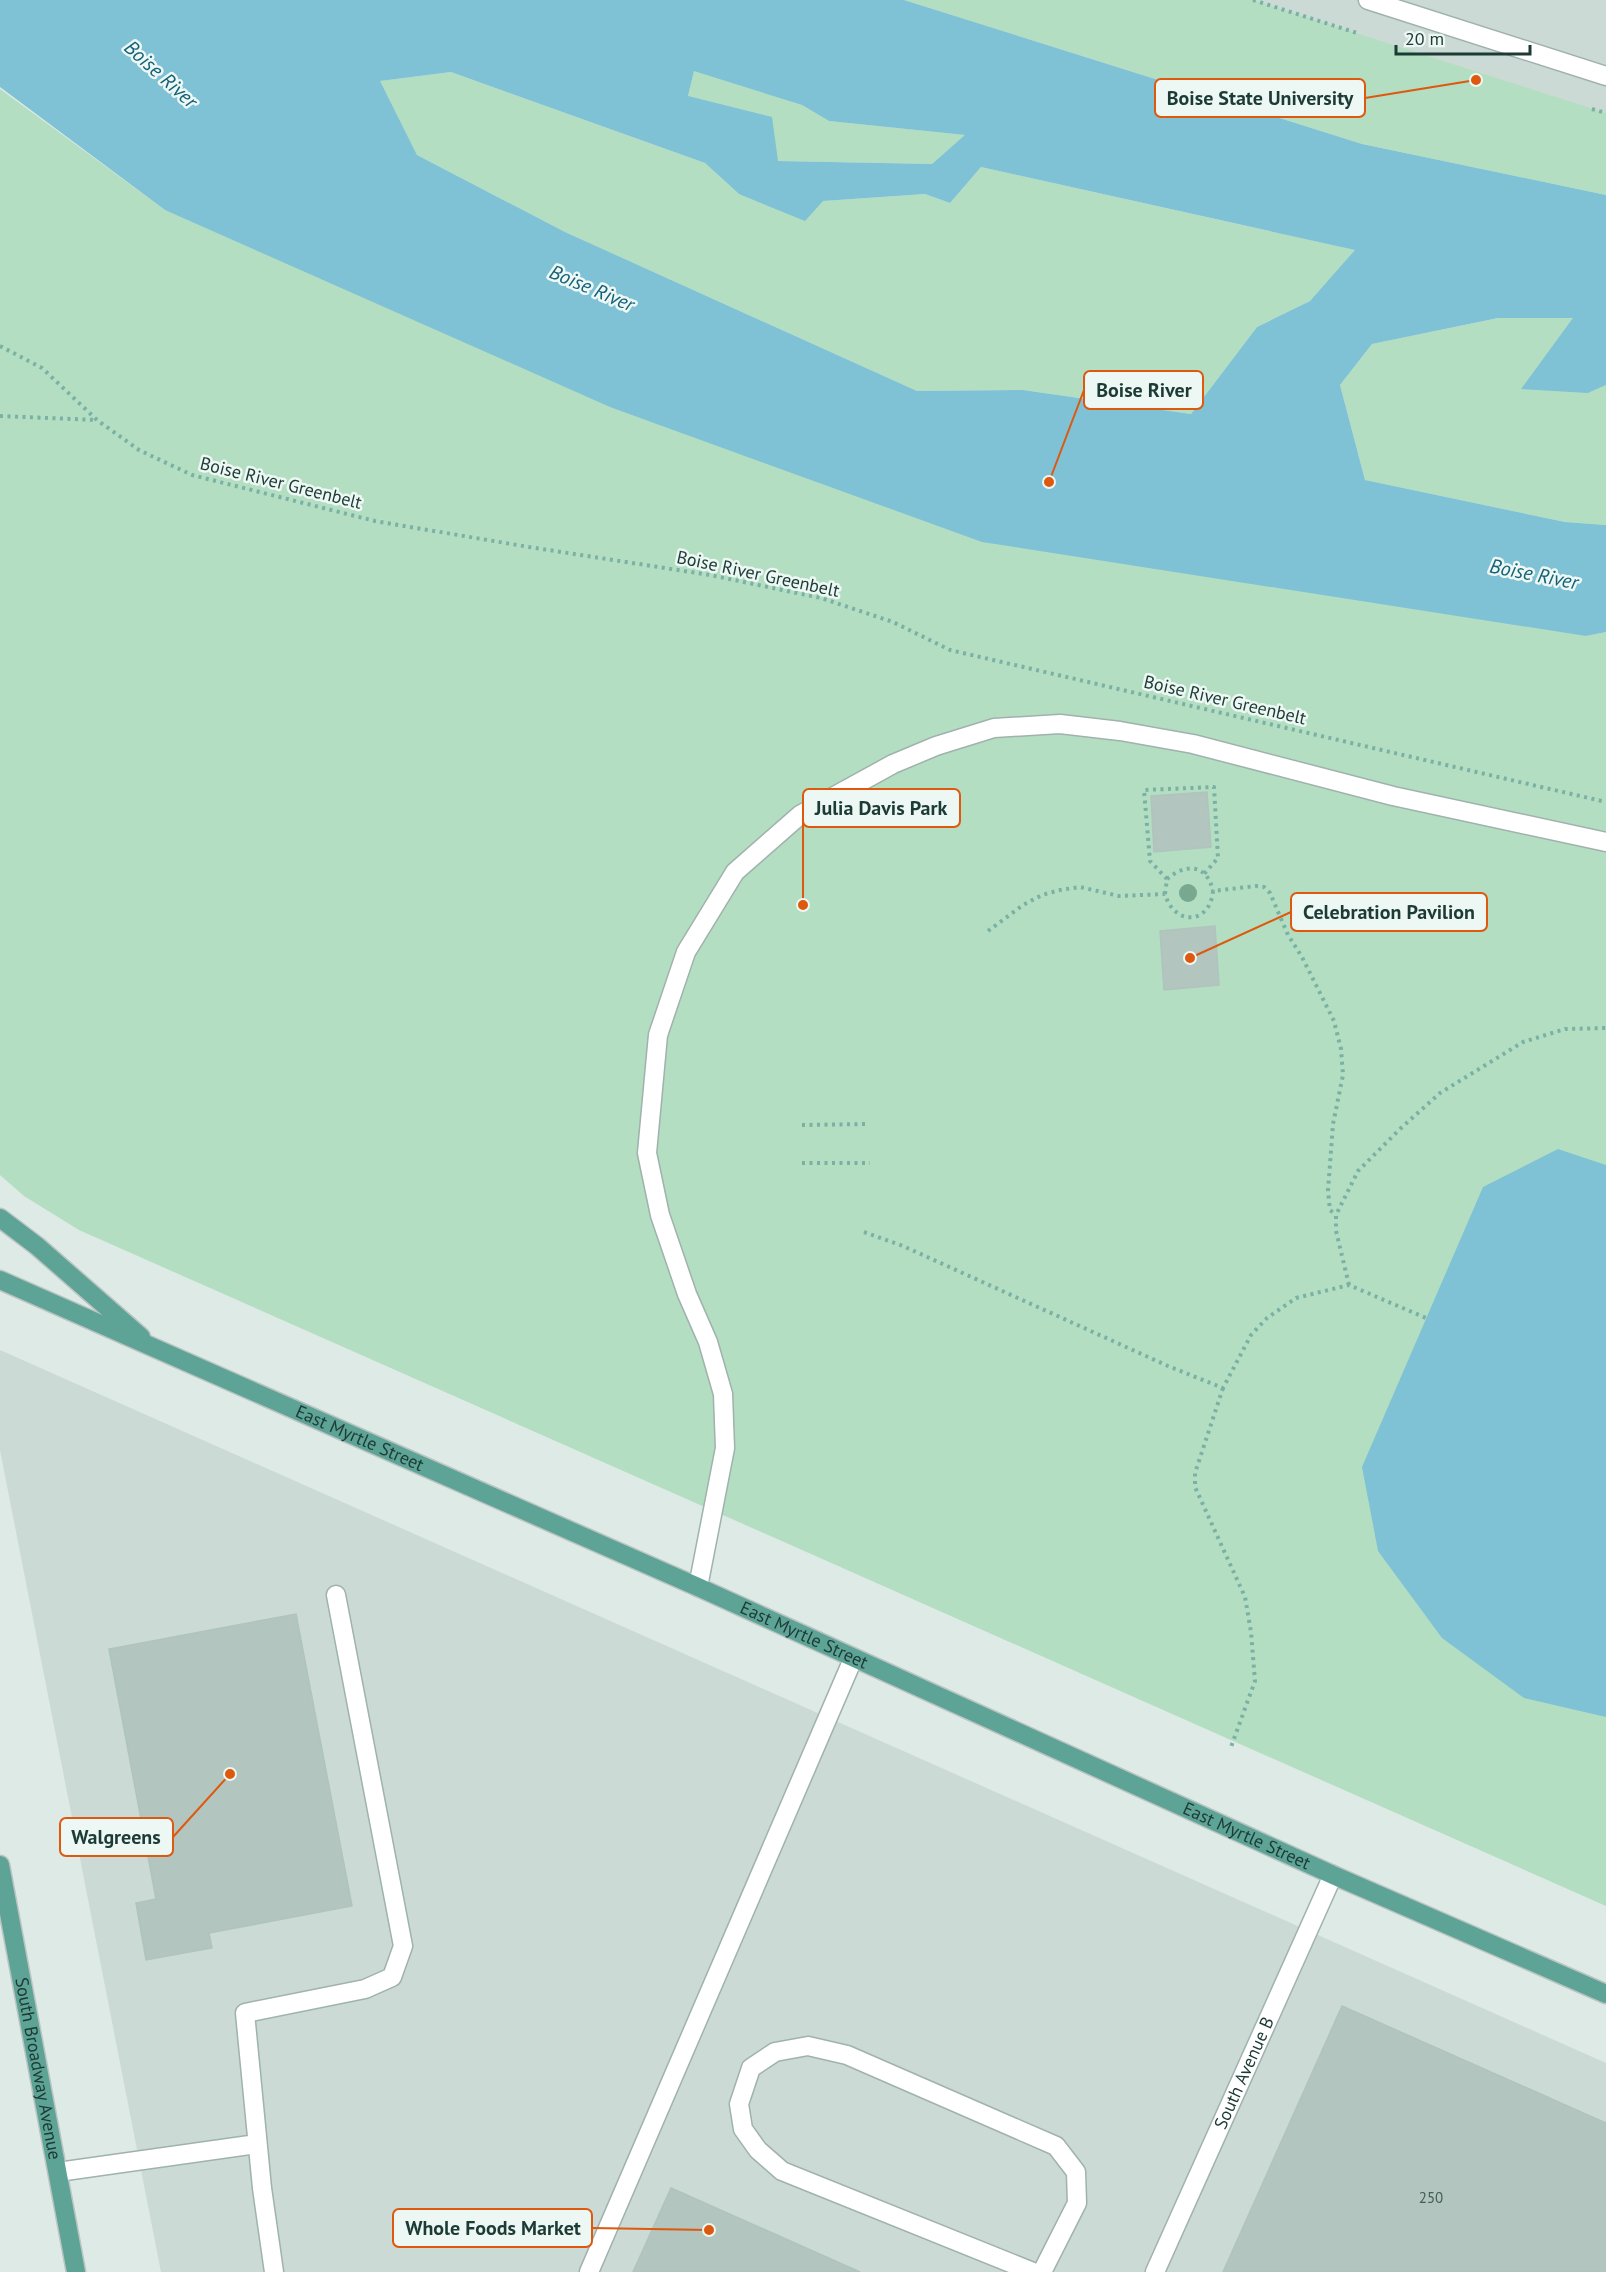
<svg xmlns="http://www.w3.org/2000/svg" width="1606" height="2272" font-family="'PT Sans',sans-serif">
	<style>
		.built { fill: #cbdad4 }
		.green { fill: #b3dec2 }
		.water { fill: #7fc1d5; fill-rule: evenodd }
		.building { fill: #b2c5be; stroke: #afc4bd; stroke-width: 1.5 }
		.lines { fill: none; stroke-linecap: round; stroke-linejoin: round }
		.service-casing { stroke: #a0b2ad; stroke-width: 21 }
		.minor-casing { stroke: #a0b2ad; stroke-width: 21 }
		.primary-casing { stroke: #bbc4c2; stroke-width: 21 }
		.path { stroke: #7ab1a4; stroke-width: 4; stroke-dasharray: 3 4.5; stroke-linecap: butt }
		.service { stroke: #fff; stroke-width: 18 }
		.minor { stroke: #fff; stroke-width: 18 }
		.primary { stroke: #5da497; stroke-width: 18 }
		.tree { fill: #78a990 }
		.labels { text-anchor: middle; stroke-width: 5; stroke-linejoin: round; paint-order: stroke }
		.number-label { font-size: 15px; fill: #425e57 }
		.street-label { font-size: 18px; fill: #1d3b35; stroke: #edf7f3 }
		.water-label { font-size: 20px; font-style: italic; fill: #14617a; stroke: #edf7f3 }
		.leader { fill: none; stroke: #de580e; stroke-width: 2 }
		.callout-dot { fill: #de580e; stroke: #edf7f3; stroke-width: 2 }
		.callout { fill: #edf7f3; stroke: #de580e; stroke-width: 2 }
		.callout-label { font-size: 20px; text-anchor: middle; font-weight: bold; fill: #1d3b35 }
	</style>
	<rect width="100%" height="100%" fill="#ddeae5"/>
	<g class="built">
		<polygon points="1088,0 1606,0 1606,161"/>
		<polygon points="0,1350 1606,2063 1606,2272 161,2272 0,1450"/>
	</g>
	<g class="green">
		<polygon points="904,0 1253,0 1606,113 1606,195 1362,144"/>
		<polygon points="694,70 802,105 829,121 966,135 932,164 778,161 688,96"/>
		<polygon points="451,72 705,163 739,194 823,201 925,194 950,203 981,167 1356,250 1310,301 1257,327 1191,414 1023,390 917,391 565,232 417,155 379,81"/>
		<polygon points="0,89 165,210 1586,636 1606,632 1606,1906 79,1230 24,1196 0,1175"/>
		<polygon points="1498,318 1574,318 1588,393 1606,385 1606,525 1565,522 1365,480 1340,385 1372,344"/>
	</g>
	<g class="water">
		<path d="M0 0H904L1362 144 1606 195V385L1588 393 1521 389 1573 318H1498L1372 344 1340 385 1365 480 1565 522 1606 525V632L1586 636 982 542 610 407 165 210 0 87ZM694 71 802 105 829 121 965 135 932 164 778 161 772 117 688 96ZM451 72 705 163 739 194 805 221 823 201 925 194 950 203 981 167 1355 250 1310 301 1257 327 1191 414 1023 390 917 391 565 232 417 155 380 81Z"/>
		<polygon points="1558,1149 1606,1165 1606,1717 1524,1698 1442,1638 1378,1551 1362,1467 1483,1187"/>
	</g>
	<g class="building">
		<polygon points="1207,792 1211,847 1154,852 1151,796"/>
		<polygon points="1215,926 1219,985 1164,990 1160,931"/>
		<polygon points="296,1614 352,1906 209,1933 212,1948 146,1960 136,1903 156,1899 109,1649"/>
		<polygon points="1342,2006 1606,2123 1606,2272 1223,2272"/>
		<polygon points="671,2188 860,2272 633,2272"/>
	</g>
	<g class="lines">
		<defs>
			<g id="service">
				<polyline points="698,1587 725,1448 723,1394 708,1342 687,1294 660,1215 647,1153 658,1035 686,952 735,872 800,815 893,764 936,746 994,728 1060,724 1120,731 1193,744 1393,796 1606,842"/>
				<polyline points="58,2172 257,2144"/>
				<polyline points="274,2272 262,2188 245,2013 365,1989 392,1977 403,1946 336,1595"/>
				<polyline points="589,2272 853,1659"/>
				<polyline points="1033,2272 782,2171 758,2150 743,2129 739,2104 751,2068 775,2052 808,2046 847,2055 1056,2146 1076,2172 1077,2203 1042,2272"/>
			</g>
			<g id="minor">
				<polyline points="1368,0 1606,76"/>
				<path id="s1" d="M1155 2272 1333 1875"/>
			</g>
			<g id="primary">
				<polyline points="0,1218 37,1246 141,1337"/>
				<path id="s2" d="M0 1280 698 1587 1333 1875 1606 1994"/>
				<path id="s3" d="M0 1865 76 2272"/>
			</g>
		</defs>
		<use href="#service" class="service-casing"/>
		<use href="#minor" class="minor-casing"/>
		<use href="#primary" class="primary-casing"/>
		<g class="path">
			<polyline points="1253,0 1357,33"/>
			<polyline points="1592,109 1606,113"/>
			<polyline points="0,346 42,368 97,420 139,450 192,475 375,521 529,547 710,575 821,598 893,622 950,650 1606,802"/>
			<polyline points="0,416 96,420"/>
			<polyline points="1167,879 1150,861 1144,790 1214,787 1218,858 1204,874"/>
			<path d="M1165 894 1167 879C1186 863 1207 864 1213 891"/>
			<path d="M988 931 1023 905 1042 895 1060 890 1080 887 1119 896 1165 894C1174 926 1210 925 1213 891L1256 886 1264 887 1270 893 1288 935 1302 957 1334 1021 1341 1049 1343 1075 1333 1124 1328 1191 1330 1210 1336 1215"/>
			<polyline points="802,1125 868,1124"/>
			<polyline points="802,1163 870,1163"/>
			<polyline points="864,1232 903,1246 1168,1366 1223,1388 1251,1335 1267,1318 1296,1298 1349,1285 1426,1318"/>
			<polyline points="1349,1285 1336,1231 1336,1215 1358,1171 1400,1129 1440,1093 1523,1042 1565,1029 1606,1028"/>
			<polyline points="1223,1388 1195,1473 1195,1487 1245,1597 1251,1632 1255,1681 1231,1747"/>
		</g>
		<use href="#service" class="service"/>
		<use href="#minor" class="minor"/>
		<use href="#primary" class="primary"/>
	</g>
	<circle class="tree" cx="1188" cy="893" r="9"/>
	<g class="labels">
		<g class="number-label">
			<text x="1431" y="2203">250</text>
		</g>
		<g class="street-label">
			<text transform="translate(281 483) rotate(14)" y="6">Boise River Greenbelt</text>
			<text transform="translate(758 574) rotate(12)" y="6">Boise River Greenbelt</text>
			<text transform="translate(1225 700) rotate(13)" y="6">Boise River Greenbelt</text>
			<text dy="6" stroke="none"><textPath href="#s2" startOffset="393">East Myrtle Street</textPath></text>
			<text dy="6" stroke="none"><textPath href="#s2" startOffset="879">East Myrtle Street</textPath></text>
			<text dy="6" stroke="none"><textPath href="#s2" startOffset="1365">East Myrtle Street</textPath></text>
			<text dy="6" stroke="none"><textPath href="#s3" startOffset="207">South Broadway Avenue</textPath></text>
			<text dy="6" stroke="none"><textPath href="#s1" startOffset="218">South Avenue B</textPath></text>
		</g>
		<g class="water-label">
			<text transform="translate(161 74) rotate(42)" y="7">Boise River</text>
			<text transform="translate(592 288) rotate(23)" y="7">Boise River</text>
			<text transform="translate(1534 574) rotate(11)" y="7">Boise River</text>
		</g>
	</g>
	<path class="leader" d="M1476 80L1365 98M1049 482L1084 390M803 905L803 808M1190 958L1291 912M230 1774L173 1837M709 2230L592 2228"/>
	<g class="callout-dot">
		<circle cx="1476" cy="80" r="6"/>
		<circle cx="1049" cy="482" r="6"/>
		<circle cx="803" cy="905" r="6"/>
		<circle cx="1190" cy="958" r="6"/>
		<circle cx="230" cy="1774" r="6"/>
		<circle cx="709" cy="2230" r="6"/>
	</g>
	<g class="callout">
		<rect x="1155" y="79" width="210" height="38" rx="6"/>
		<rect x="1084" y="371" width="119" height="38" rx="6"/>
		<rect x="803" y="789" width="157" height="38" rx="6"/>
		<rect x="1291" y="893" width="196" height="38" rx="6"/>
		<rect x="60" y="1818" width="113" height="38" rx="6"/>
		<rect x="393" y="2209" width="199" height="38" rx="6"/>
	</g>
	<g class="callout-label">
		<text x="1260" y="105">Boise State University</text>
		<text x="1144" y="397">Boise River</text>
		<text x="881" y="815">Julia Davis Park</text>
		<text x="1389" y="919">Celebration Pavilion</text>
		<text x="116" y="1844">Walgreens</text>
		<text x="493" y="2235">Whole Foods Market</text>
	</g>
	<path d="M1396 45v9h134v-9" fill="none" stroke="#1d3b35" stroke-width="3"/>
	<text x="1405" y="45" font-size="18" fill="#1d3b35" stroke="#edf7f3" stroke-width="4.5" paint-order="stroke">20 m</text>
</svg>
